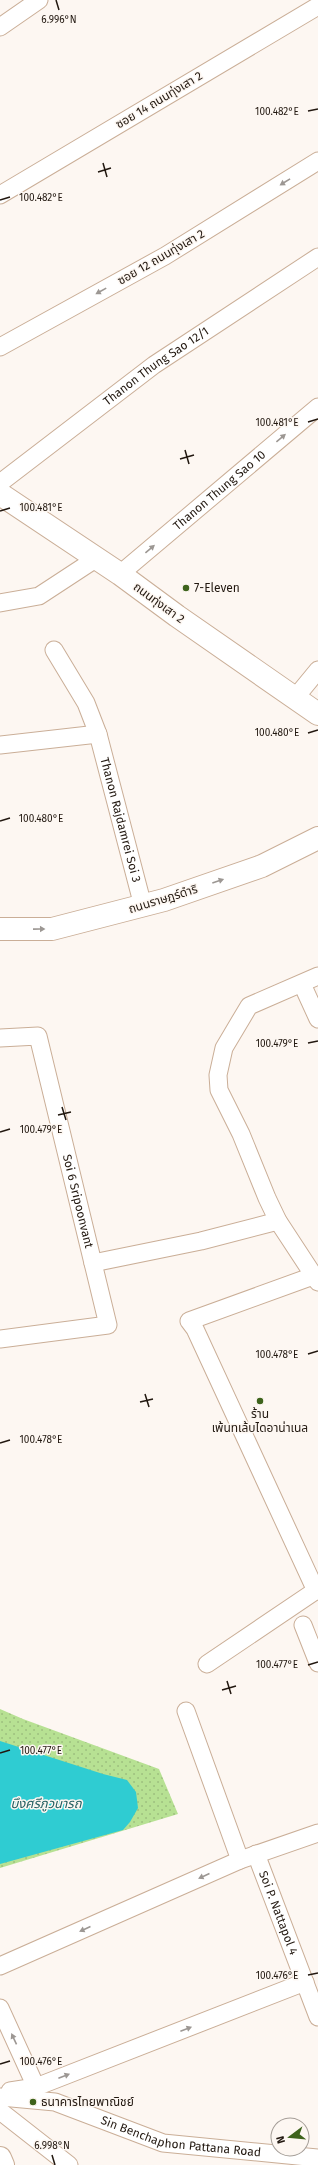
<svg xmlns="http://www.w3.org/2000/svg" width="318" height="2165" font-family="'Fira Sans','Noto Sans Thai',sans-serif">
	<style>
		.park { fill: url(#park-dots) }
		.water { fill: #2fccd2 }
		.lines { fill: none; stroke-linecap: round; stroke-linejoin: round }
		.street-casing { stroke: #caae97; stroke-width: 19 }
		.secondary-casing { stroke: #caae97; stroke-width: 24 }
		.street { stroke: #fff; stroke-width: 17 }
		.secondary { stroke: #fff; stroke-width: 22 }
		.oneway { fill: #9c9793 }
		.ticks { fill: none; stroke: #221810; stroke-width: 1.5 }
		.poi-dot { fill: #3e631c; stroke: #fdf7f2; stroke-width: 1.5 }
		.labels { text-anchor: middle; stroke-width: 3; stroke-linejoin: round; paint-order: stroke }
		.street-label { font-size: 12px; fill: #221810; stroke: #fdf7f2 }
		.poi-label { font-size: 12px; fill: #221810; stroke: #fdf7f2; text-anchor: start }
		.water-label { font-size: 13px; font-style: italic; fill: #256062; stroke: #fdf7f2 }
		.ticks-label { font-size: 10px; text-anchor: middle; fill: #221810; stroke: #fdf7f2; stroke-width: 3; stroke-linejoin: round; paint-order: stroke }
	</style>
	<defs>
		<pattern id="park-dots" width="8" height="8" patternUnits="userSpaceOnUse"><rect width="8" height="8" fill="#b7e193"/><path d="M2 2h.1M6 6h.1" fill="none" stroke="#9dc07e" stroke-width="1.8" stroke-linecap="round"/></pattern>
	</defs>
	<rect width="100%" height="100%" fill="#fdf7f2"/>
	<polygon class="park" points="0,1709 23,1719 159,1769 178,1814 0,1868"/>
	<polygon class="water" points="0,1741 103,1774 127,1780 136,1792 138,1808 130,1822 123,1830 0,1864"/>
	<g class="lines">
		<defs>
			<g id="street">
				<polyline points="0,27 39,0"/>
				<polyline points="0,195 318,6"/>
				<polyline points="0,347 165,256 318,161"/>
				<path id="s1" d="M0 483 154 365 318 257"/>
				<path id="s2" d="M120 574 318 407"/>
				<polyline points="0,603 39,596 97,558"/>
				<path id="s3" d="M54 650 86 703 98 734 143 906"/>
				<polyline points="295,698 318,670"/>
				<polyline points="0,745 98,734"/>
				<polyline points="318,976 249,1006 224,1048 218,1075 219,1090 241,1134 267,1198 278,1221 318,1282"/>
				<polyline points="302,984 318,1019"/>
				<path id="s4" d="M0 1038 38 1036 108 1325 0 1339"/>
				<polyline points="93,1263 201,1241 278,1221"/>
				<polyline points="313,1276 189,1321 195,1329 316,1591"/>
				<polyline points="303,1625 318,1663"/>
				<polyline points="207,1664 318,1589"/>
				<polyline points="186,1711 240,1860"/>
				<path id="s5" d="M256 1854 318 2017"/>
				<polyline points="0,1966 240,1860 318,1833"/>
				<polyline points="0,2008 36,2087"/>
				<polyline points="10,2091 36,2087 305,1982"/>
				<path id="s6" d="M0 2097 55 2102 163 2143 318 2158"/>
				<polyline points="0,2111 69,2165"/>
			</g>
			<g id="secondary">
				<polyline points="0,494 120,574 177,616 318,714"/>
				<polyline points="0,929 52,929 164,900 262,866 318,838"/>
				<polyline points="0,2158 3,2165"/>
			</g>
		</defs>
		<use href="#street" class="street-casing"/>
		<use href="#secondary" class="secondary-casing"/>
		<use href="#street" class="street"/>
		<use href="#secondary" class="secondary"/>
	</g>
	<defs><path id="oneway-solid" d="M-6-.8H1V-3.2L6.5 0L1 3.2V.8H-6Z"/></defs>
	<g class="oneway">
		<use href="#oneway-solid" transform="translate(285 182) rotate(148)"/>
		<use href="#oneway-solid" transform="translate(101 291) rotate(151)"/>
		<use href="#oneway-solid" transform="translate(281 438) rotate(-40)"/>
		<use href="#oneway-solid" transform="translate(150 549) rotate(-40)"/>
		<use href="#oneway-solid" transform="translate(218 881) rotate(-19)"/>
		<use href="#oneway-solid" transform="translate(39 929) rotate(-1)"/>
		<use href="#oneway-solid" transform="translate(204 1876) rotate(156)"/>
		<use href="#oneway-solid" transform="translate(85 1929) rotate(156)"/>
		<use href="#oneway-solid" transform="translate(186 2029) rotate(-21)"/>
		<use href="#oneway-solid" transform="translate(14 2039) rotate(-115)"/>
		<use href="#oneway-solid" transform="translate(64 2076) rotate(-21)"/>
	</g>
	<path class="ticks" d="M56 0 59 10M308 111 318 109M103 163 107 177M98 172 111 168M0 200 10 197M308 422 318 419M185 450 189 464M180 459 194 455M0 511 10 508M308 733 318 730M0 821 10 818M308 1043 318 1041M62 1107 66 1120M58 1115 71 1112M0 1132 10 1129M308 1354 318 1351M145 1394 149 1407M140 1402 153 1399M0 1443 10 1440M308 1665 318 1662M227 1681 231 1694M222 1690 236 1686M0 1753 10 1750M308 1975 318 1973M0 2064 10 2061M52 2155 55 2165"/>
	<g class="poi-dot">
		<circle cx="186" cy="588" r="4"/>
		<circle cx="260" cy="1401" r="4"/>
		<circle cx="33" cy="2102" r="4"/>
	</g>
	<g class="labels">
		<g class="street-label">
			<text transform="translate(159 100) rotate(-31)" y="4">ซอย 14 ถนนทุ่งเสา 2</text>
			<text transform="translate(161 257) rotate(-30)" y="4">ซอย 12 ถนนทุ่งเสา 2</text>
			<text dy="4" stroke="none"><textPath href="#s1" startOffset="195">Thanon Thung Sao 12/1</textPath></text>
			<text dy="4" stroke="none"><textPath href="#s2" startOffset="130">Thanon Thung Sao 10</textPath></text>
			<text transform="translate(159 603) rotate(36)" y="4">ถนนทุ่งเสา 2</text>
			<text dy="4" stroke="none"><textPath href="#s3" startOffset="184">Thanon Rajdamrei Soi 3</textPath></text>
			<text transform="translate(163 899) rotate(-17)" y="4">ถนนราษฎร์ดำริ</text>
			<text dy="4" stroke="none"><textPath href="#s4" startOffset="208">Soi 6 Sripoonvant</textPath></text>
			<text dy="4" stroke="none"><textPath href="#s5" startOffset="63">Soi P. Nattapol 4</textPath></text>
			<text dy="4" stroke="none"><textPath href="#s6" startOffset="187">Sin Benchaphon Pattana Road</textPath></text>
		</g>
		<g class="poi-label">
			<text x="194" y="592">7-Eleven</text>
			<text x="260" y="1418" text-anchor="middle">ร้าน<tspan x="260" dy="14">เพ้นทเล้บไดอาน่าเนล</tspan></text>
			<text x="41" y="2106">ธนาคารไทยพาณิชย์</text>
		</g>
		<g class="water-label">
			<text x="46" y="1808">บึงศรีภูวนารถ</text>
		</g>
	</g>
	<g class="ticks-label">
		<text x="59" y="23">6.996°N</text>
		<text x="277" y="115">100.482°E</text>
		<text x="41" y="201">100.482°E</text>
		<text x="277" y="426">100.481°E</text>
		<text x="41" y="511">100.481°E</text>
		<text x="277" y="736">100.480°E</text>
		<text x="41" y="822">100.480°E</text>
		<text x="277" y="1047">100.479°E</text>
		<text x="41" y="1133">100.479°E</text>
		<text x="277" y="1358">100.478°E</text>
		<text x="41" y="1443">100.478°E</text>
		<text x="277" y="1668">100.477°E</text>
		<text x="41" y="1754">100.477°E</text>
		<text x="277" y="1979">100.476°E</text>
		<text x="41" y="2065">100.476°E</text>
		<text x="52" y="2149">6.998°N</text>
	</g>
	<g transform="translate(290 2137) rotate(254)"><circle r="19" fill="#fdf7f2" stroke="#a59e98"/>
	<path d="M0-3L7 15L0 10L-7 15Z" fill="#3e631c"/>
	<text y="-6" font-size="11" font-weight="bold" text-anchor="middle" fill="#221810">N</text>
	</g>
</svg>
